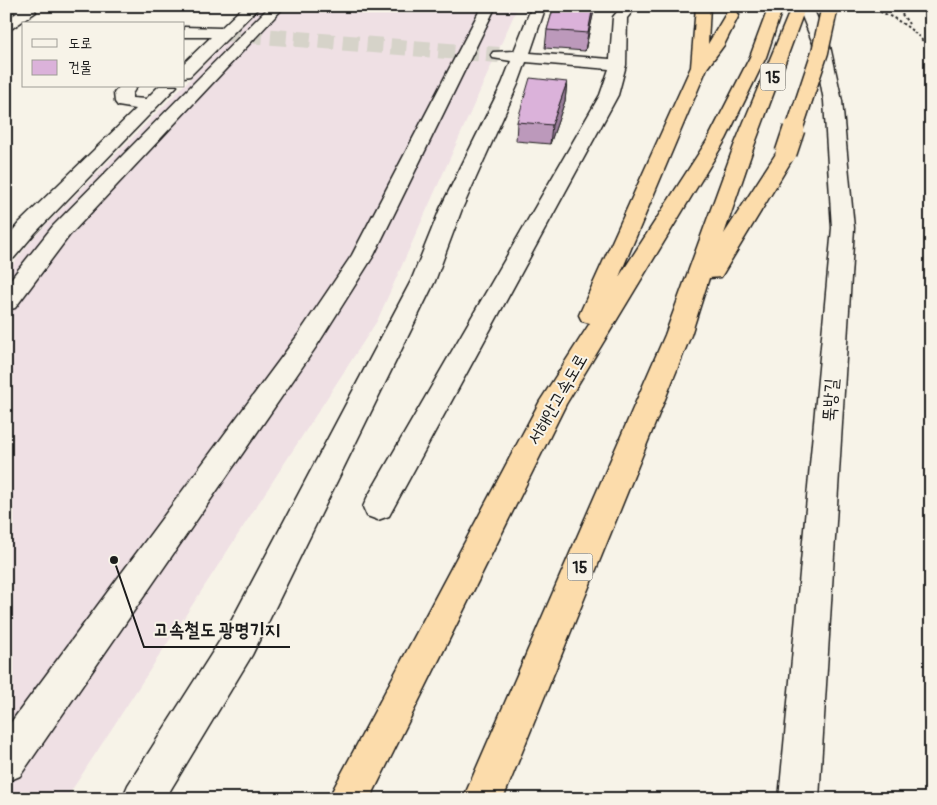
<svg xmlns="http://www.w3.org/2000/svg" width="937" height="805" font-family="Pangolin,'Poor Story',sans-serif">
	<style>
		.built { fill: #efe0e4 }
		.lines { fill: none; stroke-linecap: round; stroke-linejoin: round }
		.minor-tunnel { stroke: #d6d3c9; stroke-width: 16; stroke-dasharray: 16 8; stroke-linecap: butt }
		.minor-casing { stroke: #1c1c1c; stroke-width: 3 }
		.highway-casing { stroke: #1c1c1c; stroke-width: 3 }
		.path { stroke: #1c1c1c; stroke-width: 2; stroke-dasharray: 2.5 2.5; stroke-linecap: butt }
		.minor { fill: #f7f3e8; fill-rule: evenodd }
		.highway { fill: #fcdcab; fill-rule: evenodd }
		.highway-bridge-far1-casing { stroke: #1c1c1c; stroke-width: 19; stroke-linecap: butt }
		.highway-bridge-casing { stroke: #1c1c1c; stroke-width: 24; stroke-linecap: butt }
		.highway-bridge-far1 { stroke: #fcdcab; stroke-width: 16 }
		.highway-bridge { stroke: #fcdcab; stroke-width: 21 }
		.wall { fill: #bc99bb; stroke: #1c1c1c }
		.shaded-wall { fill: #997d99; stroke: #1c1c1c }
		.building { fill: #dbb2da; stroke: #1c1c1c }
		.labels { text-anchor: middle; stroke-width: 4; stroke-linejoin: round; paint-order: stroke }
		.shield { fill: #f7f3e8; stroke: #5e5c59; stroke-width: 1 }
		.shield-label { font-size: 16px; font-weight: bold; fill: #1c1c1c }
		.street-label { font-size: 18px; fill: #1c1c1c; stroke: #f7f3e8 }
		.leader { fill: none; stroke: #1c1c1c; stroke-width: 2 }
		.callout-dot { fill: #1c1c1c; stroke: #f7f3e8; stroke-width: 2 }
		.callout-label { font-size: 19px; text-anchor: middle; font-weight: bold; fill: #1c1c1c; stroke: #f7f3e8; stroke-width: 4; stroke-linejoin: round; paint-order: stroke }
	</style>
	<rect width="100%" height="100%" fill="#f7f3e8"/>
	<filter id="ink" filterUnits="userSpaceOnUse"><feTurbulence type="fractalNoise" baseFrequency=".02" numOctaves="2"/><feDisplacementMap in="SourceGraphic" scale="10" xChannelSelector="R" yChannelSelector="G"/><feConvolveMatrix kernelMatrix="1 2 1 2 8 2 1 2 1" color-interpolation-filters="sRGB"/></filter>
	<g filter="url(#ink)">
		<polygon class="built" points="262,6 518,6 377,321 66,799 6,799 6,273 35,236"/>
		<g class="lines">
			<polyline class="minor-tunnel" points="223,33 499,55"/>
			<defs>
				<g id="minor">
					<polygon points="6,6 24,6 34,9 36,12 11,29 6,30 6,19 17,13 6,10"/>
					<polygon points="244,6 260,6 190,76 184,77 184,63 211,37 184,37 184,27 221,28"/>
					<polygon points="270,6 285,6 69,236 15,308 6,310 6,285 53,226"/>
					<polygon points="482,6 496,6 374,255 316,347 20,776 6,782 6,729 298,335 352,255"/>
					<polygon points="532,6 546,6 530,53 610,59 613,17 622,6 637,6 627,18 626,65 618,95 389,516 378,520 367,516 363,507 367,498 600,95 609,69 526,62 518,84 462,209 435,281 252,655 165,799 122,799 128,785 226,631 411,281 440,209 502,84 511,61 493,58 491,55 493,52 514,51"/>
					<polygon points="798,6 812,6 830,46 842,101 854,228 819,799 779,799 832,228 824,101 814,46"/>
					<polygon points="120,86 137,86 132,94 132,98 146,99 159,86 177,86 35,233 14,258 6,260 6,239 19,223 136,109 118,106 115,102 114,93"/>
				</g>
				<g id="highway">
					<polygon points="696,6 710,6 708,44 727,12 737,12 739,15 724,45 707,68 619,277 708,139 750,57 769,6 783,6 766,57 726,139 566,404 370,799 328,799 540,401 590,323 582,321 579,315 691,67"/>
					<polygon points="792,6 806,6 754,146 724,234 779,149 786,147 793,149 796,153 721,277 709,278 691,335 503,799 463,799 665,335 734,146"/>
				</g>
			</defs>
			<use href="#minor" class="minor-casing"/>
			<use href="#highway" class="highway-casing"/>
			<g class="path">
				<path d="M866 6C895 17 911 26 931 50"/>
				<polyline points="896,6 909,24"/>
				<polyline points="931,78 929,102 931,108"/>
			</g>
			<use href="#minor" class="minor"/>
			<use href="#highway" class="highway"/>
			<defs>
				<polyline id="highway-bridge-far1" points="794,130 820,52 830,6"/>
				<polyline id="highway-bridge" points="786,153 794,129"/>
			</defs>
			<use href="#highway-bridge-far1" class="highway-bridge-far1-casing"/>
			<use href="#highway-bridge" class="highway-bridge-casing"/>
			<use href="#highway-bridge-far1" class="highway-bridge-far1"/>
			<use href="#highway-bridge" class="highway-bridge"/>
		</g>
		<g class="wall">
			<polygon points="554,6 595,6 585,51 545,48 547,30"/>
			<polygon points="567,82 565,101 550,144 516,141 517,122"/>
		</g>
		<g class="shaded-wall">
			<polygon points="593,6 595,6 585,51 588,33"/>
			<polygon points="567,82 565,101 550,144 552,125"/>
		</g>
		<g class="building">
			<polygon points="554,6 593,6 588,33 547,30"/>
			<polygon points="530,78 567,82 552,125 517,122"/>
		</g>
	</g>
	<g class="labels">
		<g class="shield">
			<rect x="760.5" y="63.5" width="25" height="27" rx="4"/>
			<rect x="567.5" y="553.5" width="25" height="27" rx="4"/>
		</g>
		<g class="shield-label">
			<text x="773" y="83">15</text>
			<text x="580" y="573">15</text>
		</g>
		<g class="street-label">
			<text transform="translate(557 399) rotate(-60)" y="6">서해안고속도로</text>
			<text transform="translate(830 400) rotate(-86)" y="6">뚝방길</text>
		</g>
	</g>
	<path class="leader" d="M114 560L144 647H290"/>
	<circle class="callout-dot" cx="114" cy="560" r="5"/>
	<g class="callout-label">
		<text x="217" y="636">고속철도 광명기지</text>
	</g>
	<rect width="937" height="805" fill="none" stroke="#f7f3e8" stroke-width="25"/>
	<rect x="12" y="12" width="912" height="780" fill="none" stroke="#1c1c1c" stroke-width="2" filter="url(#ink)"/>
	<rect x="22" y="22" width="162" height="65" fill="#f7f3e8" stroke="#9f9d96"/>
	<rect x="32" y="39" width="25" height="8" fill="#f7f3e8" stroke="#9f9d96"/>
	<text x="68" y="48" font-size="15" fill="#1c1c1c">도로</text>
	<rect x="32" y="60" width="25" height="15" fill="#dbb2da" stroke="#9f9d96"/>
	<text x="68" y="72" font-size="15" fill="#1c1c1c">건물</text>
</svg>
